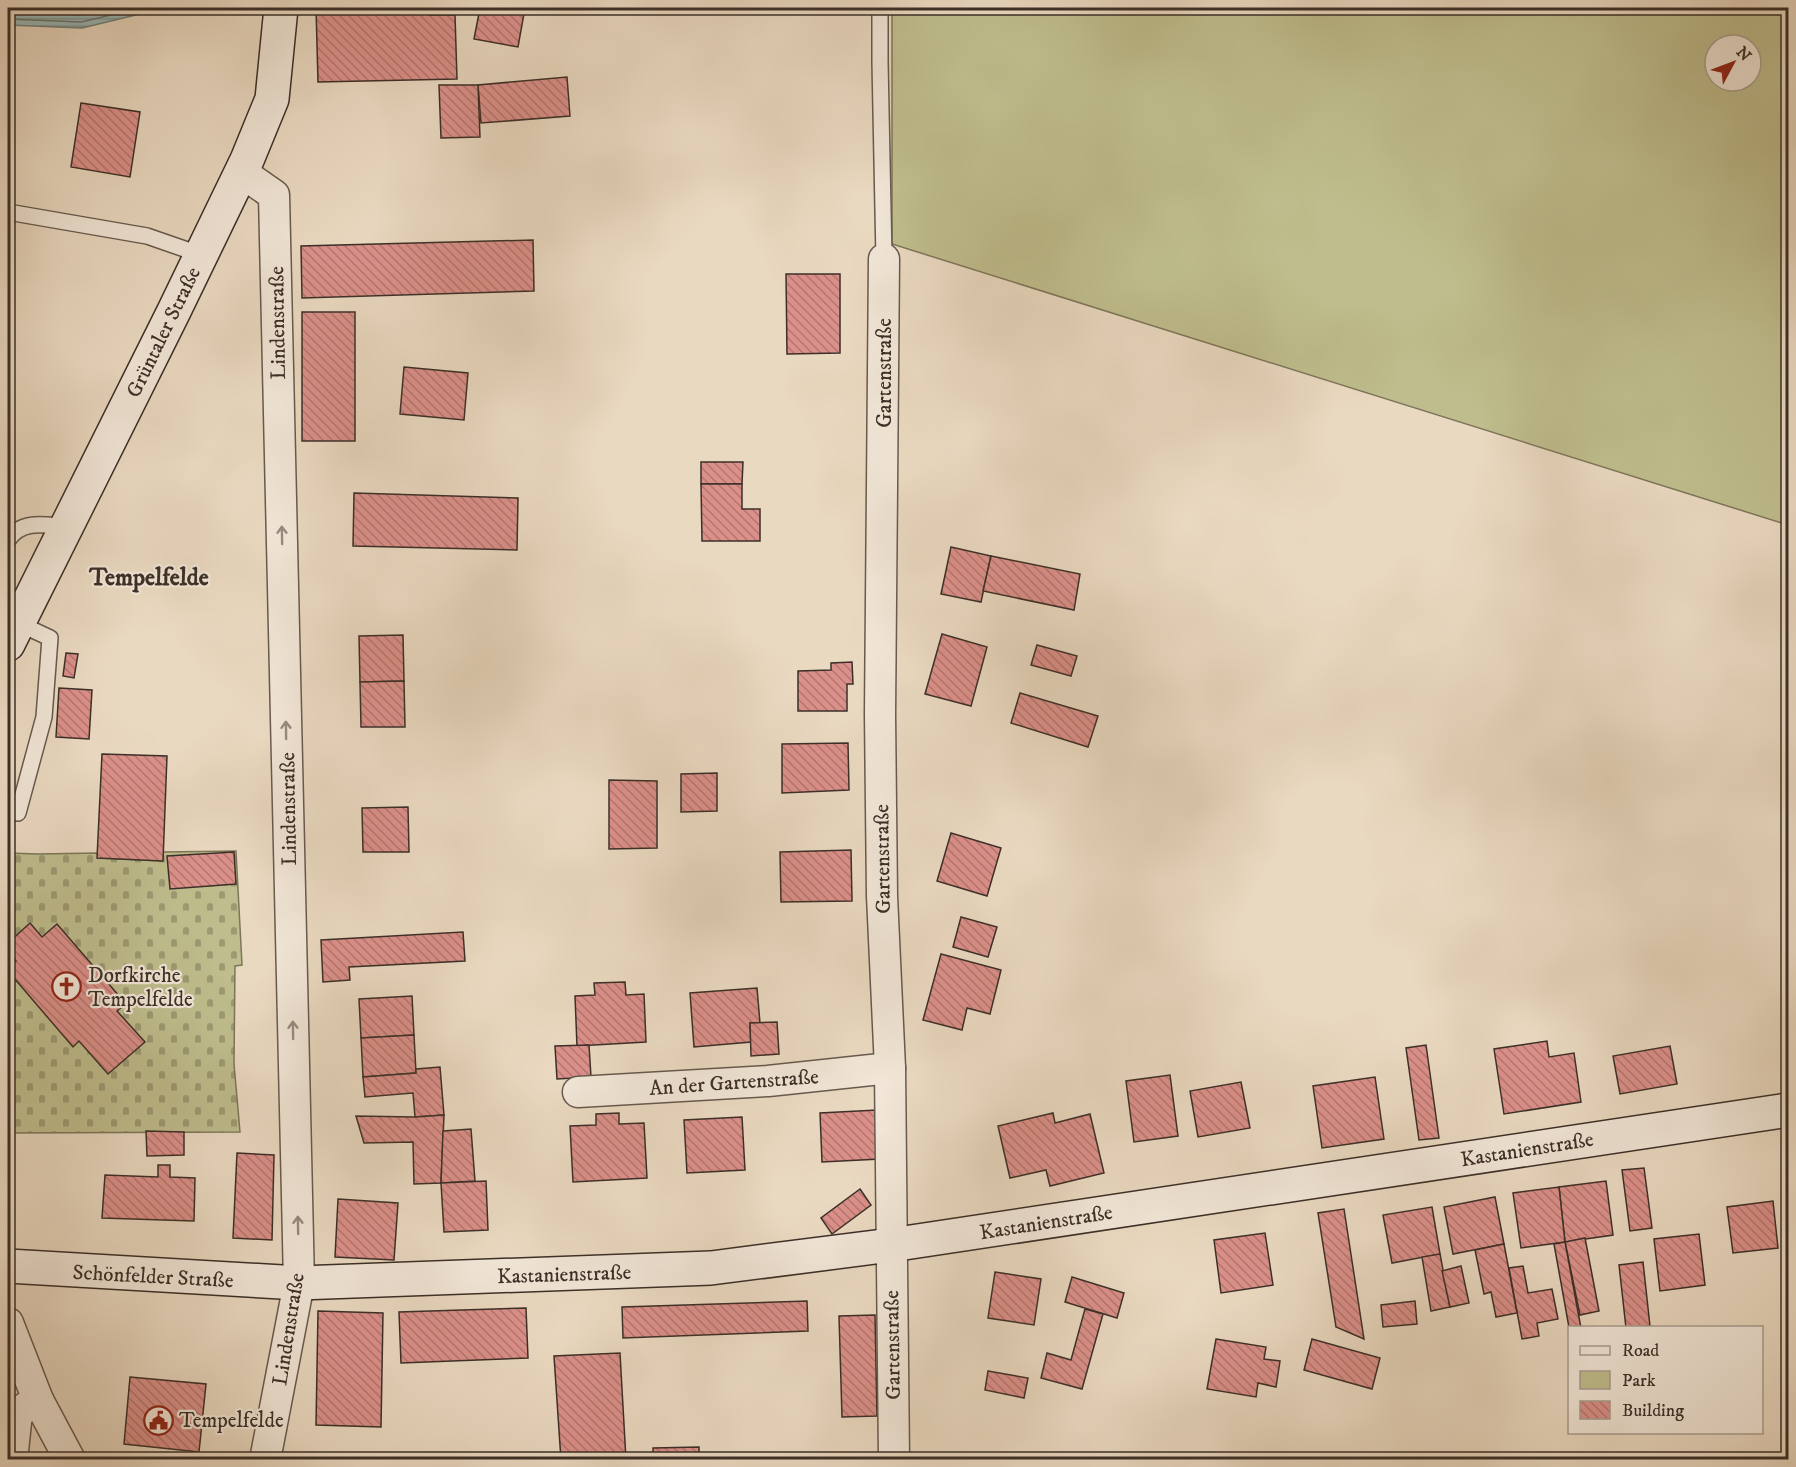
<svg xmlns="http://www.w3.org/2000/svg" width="1796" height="1467" font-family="'IM FELL DW Pica',serif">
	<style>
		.green { fill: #bfbd8d; stroke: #7d765a; stroke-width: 1.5; fill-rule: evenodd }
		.cemetery { fill: url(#cemetery-stones); stroke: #7d765a; stroke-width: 1.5 }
		.water { fill: url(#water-rules); stroke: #73827f; stroke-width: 1.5 }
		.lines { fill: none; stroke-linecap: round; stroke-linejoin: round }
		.shore { stroke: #6a7470; stroke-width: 1.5 }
		.building { fill: url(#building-back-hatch); stroke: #3b2f28; stroke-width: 1.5 }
		.lane-casing { stroke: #675a4e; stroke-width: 18 }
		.street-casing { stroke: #675a4e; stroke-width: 33 }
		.secondary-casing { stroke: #3b2f28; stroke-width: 36 }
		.lane { stroke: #f1e6d7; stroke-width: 15 }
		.street { stroke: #f1e6d7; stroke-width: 30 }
		.secondary { stroke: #f1e6d7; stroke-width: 33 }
		.oneway { stroke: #968a80 }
		.labels { text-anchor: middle; stroke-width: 4.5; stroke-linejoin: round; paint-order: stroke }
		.street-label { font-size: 21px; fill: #3b2f28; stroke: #f1e6d7 }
		.poi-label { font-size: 21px; fill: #3b2f28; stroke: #f1e6d7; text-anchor: start }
		.quarter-label { font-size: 24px; font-weight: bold; fill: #3b2f28; stroke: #f1e6d7 }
	</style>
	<defs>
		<pattern id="cemetery-stones" width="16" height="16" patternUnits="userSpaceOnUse" patternTransform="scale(1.5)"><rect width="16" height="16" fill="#bfbd8d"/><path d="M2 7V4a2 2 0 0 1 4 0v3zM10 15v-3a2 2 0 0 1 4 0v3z" fill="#9c9a73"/></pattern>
		<pattern id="water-rules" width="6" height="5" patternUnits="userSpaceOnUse" patternTransform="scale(1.5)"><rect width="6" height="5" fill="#99b9b9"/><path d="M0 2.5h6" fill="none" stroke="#7e9796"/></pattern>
		<pattern id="building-back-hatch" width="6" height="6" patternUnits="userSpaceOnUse" patternTransform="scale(1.5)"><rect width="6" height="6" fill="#dc908a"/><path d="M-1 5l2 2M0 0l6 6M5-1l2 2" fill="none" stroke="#b47671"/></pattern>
	</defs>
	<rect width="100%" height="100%" fill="#ead9c1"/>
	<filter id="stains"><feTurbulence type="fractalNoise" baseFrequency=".00333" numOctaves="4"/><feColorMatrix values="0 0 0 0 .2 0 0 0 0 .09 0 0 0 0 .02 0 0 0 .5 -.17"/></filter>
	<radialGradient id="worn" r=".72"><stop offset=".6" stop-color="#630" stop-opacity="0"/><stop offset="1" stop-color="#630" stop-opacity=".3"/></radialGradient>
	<path class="green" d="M892 8H1788V525L892 244ZM1715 45H1751V81H1715Z"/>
	<polygon class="cemetery" points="236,851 242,965 235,966 234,1064 240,1132 8,1133 8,853 38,854 98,853 98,858 162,861 163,852"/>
	<polygon class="water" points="8,8 158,8 144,13 82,28 8,25"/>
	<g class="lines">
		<g class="shore">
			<polyline points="8,11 80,15 109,8"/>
			<polyline points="8,19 81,22 141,8"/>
		</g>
	</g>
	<g class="building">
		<polygon points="316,8 429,8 429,15 455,15 457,79 318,82"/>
		<polygon points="480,8 525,8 518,47 474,39"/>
		<polygon points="567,77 570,116 481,123 478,85"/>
		<polygon points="439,85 478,85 480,137 441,138"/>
		<polygon points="81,103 140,112 130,177 71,167"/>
		<polygon points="533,240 534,291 302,298 301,246"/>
		<polygon points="786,274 840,274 840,353 787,354"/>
		<rect x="302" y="312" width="53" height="129"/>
		<polygon points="404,367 468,373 464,420 400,414"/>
		<polygon points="701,462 743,462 742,484 701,484"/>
		<polygon points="701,484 742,484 742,509 760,509 760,541 702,541"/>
		<polygon points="354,493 518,498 517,550 353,546"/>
		<polygon points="951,547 991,556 981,602 941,594"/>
		<polygon points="991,556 1080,574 1074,610 983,591"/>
		<polygon points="942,634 987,647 971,706 925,694"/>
		<polygon points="403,635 404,681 360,682 359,636"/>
		<polygon points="1037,645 1077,656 1071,676 1031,665"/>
		<polygon points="66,653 78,654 74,678 63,676"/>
		<polygon points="852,662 853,684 847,684 847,711 798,711 798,671 831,670 831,663"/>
		<polygon points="404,681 405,727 361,727 360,682"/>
		<polygon points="59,688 92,690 89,739 56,737"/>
		<polygon points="1020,693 1098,716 1088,747 1011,723"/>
		<polygon points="848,743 849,790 782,793 782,744"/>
		<polygon points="102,754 167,756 163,861 97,858"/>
		<polygon points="717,773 717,811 681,812 681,774"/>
		<polygon points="609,780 657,781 657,848 609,849"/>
		<polygon points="408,807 409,852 363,852 362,808"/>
		<polygon points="951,833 1001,848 987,896 937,881"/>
		<polygon points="851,850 852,901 781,902 780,852"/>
		<polygon points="234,852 236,884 170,889 167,856"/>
		<polygon points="961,917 997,927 988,957 953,947"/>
		<polygon points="30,923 42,937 57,924 126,1004 117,1011 145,1042 108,1074 79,1041 73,1047 8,971 8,968 16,961 8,951 8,943"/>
		<polygon points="463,932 465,961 349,967 350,980 323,982 321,940"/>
		<polygon points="941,954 1001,970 990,1014 967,1008 962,1030 923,1020"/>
		<polygon points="625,982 626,995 644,994 646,1042 577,1046 575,996 595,995 594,983"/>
		<polygon points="757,988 760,1023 750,1023 751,1042 694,1047 690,993"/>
		<polygon points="412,996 414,1035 361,1038 359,999"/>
		<polygon points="777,1022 779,1054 751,1056 750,1023"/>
		<polygon points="414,1035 416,1073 363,1077 361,1038"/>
		<polygon points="1547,1041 1549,1057 1574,1053 1581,1102 1504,1114 1494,1049"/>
		<polygon points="589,1045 591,1077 557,1079 555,1046"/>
		<polygon points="1426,1045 1439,1138 1419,1140 1406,1048"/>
		<polygon points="1670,1046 1677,1084 1620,1094 1613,1056"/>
		<polygon points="440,1067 444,1115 415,1117 413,1093 365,1097 363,1077 416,1073 416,1069"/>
		<polygon points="1170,1075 1178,1136 1134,1142 1126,1081"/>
		<polygon points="1375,1077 1384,1139 1322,1148 1313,1086"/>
		<polygon points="1241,1082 1250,1128 1198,1137 1190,1091"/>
		<polygon points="877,1110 880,1159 822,1162 820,1113"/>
		<polygon points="619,1113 619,1124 644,1123 647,1178 573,1182 570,1126 596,1125 596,1114"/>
		<polygon points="1053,1113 1055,1123 1090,1114 1104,1173 1050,1186 1046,1170 1010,1178 998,1126"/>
		<polygon points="444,1115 441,1183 414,1184 413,1142 364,1143 356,1116 415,1117"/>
		<polygon points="742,1117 745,1170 687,1173 684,1120"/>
		<polygon points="471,1129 475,1181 441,1183 443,1131"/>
		<polygon points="146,1131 184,1132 184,1155 147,1156"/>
		<polygon points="237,1153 274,1155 272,1240 233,1238"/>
		<polygon points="158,1165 170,1165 170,1177 195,1178 194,1221 102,1218 105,1175 158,1177"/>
		<polygon points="1644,1168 1652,1228 1630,1231 1622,1170"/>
		<polygon points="486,1181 488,1230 444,1232 441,1183"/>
		<polygon points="1606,1181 1613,1235 1565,1242 1559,1187"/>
		<polygon points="1559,1187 1565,1242 1521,1248 1513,1193"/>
		<polygon points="860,1189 871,1205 832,1234 821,1218"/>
		<polygon points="1495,1197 1504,1244 1453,1254 1444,1207"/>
		<polygon points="338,1199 398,1203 394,1260 335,1257"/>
		<polygon points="1773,1201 1778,1248 1733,1253 1727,1207"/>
		<polygon points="1432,1207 1440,1254 1392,1263 1383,1215"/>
		<polygon points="1344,1209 1364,1339 1336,1327 1318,1213"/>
		<polygon points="1265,1233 1273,1285 1221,1293 1214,1240"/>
		<polygon points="1699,1234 1705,1285 1660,1291 1654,1239"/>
		<polygon points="1585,1238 1599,1311 1580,1315 1565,1242"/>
		<polygon points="1565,1242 1581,1328 1570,1328 1570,1333 1554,1244"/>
		<polygon points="1504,1244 1517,1313 1496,1317 1491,1292 1484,1294 1475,1250"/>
		<polygon points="1440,1254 1450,1307 1431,1311 1422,1257"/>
		<polygon points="1643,1262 1650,1326 1626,1328 1619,1265"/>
		<polygon points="1461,1266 1469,1303 1450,1307 1442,1271"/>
		<polygon points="1523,1266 1528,1293 1552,1289 1558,1319 1537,1323 1539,1336 1522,1339 1509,1268"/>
		<polygon points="995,1272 1041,1279 1034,1325 988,1318"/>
		<polygon points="1072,1277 1124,1293 1117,1318 1065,1302"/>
		<polygon points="807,1301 808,1331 623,1338 622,1307"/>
		<polygon points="1415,1301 1417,1324 1383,1327 1381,1305"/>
		<polygon points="526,1308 528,1358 401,1363 399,1312"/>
		<polygon points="1085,1309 1103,1314 1082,1389 1041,1378 1047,1353 1071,1360"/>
		<polygon points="318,1311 383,1313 381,1427 316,1425"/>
		<polygon points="875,1315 877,1416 842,1417 839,1316"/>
		<polygon points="1216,1339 1266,1347 1264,1359 1280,1361 1276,1387 1258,1383 1256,1397 1207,1389"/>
		<polygon points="1312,1339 1380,1358 1372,1389 1304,1370"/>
		<polygon points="620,1353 626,1460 561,1460 554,1356"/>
		<polygon points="988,1371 1028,1378 1024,1398 985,1390"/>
		<polygon points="130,1377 206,1384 199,1452 124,1444"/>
		<polygon points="699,1447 699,1460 653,1460 653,1448"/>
	</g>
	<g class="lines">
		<defs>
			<g id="lane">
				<polyline points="880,8 880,62 884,259"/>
				<polyline points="8,212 147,236 202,255"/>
				<path d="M8 540C22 519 45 525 66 527"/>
				<polyline points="18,813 44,717 50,638 18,623"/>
			</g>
			<g id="street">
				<polyline points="241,172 274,195 299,1283 265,1460"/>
				<polyline points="884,259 880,714 881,806 882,896 890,1068 894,1460"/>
				<polyline points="578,1092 768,1081 890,1068"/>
				<polyline points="8,1323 38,1400 70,1460"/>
				<polyline points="12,1460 17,1413 38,1400"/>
			</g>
			<g id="secondary">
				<polyline points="8,644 174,311 247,160 272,99 281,8"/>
				<polyline points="8,1266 299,1283 711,1268 891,1245 1788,1110"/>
			</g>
		</defs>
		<use href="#lane" class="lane-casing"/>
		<use href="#street" class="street-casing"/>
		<use href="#secondary" class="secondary-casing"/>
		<use href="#lane" class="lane"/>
		<use href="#street" class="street"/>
		<use href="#secondary" class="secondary"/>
	</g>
	<defs><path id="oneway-shaft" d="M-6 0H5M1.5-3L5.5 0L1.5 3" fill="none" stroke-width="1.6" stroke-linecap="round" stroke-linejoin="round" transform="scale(1.5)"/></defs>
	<g class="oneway">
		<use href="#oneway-shaft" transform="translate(282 535) rotate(-91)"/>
		<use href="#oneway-shaft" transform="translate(286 730) rotate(-91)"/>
		<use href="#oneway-shaft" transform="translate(293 1030) rotate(-91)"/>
		<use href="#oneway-shaft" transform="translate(298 1225) rotate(-91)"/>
	</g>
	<defs>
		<symbol id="church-ring" viewBox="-11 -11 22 22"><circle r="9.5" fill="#f1e6d7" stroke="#8f2418" stroke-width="1.5"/><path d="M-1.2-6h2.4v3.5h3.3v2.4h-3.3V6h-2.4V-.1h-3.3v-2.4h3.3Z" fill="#8f2418"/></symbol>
		<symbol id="civic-ring" viewBox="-11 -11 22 22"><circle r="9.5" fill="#f1e6d7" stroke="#8f2418" stroke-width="1.5"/><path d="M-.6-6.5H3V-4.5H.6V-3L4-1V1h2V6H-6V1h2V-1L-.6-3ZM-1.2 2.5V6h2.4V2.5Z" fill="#8f2418"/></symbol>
	</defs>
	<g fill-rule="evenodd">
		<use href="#church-ring" x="50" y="970" width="33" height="33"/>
		<use href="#civic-ring" x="142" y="1404" width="33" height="33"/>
	</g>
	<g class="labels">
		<g class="street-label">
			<text transform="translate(277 323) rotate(-91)" y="7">Lindenstraße</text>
			<text transform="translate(163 332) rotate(-64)" y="7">Grüntaler Straße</text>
			<text transform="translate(884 373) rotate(-90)" y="7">Gartenstraße</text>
			<text transform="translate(288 809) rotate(-91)" y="7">Lindenstraße</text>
			<text transform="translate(882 859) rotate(-91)" y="7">Gartenstraße</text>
			<text transform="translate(734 1082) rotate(-4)" y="7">An der Gartenstraße</text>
			<text transform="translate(1527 1149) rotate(-9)" y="7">Kastanienstraße</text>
			<text transform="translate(1046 1222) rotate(-9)" y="7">Kastanienstraße</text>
			<text transform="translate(564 1274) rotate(-2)" y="7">Kastanienstraße</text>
			<text transform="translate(153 1276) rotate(3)" y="7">Schönfelder Straße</text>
			<text transform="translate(288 1329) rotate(-81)" y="7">Lindenstraße</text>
			<text transform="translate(892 1345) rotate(-91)" y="7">Gartenstraße</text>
		</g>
		<g class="poi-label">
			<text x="88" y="982">Dorfkirche<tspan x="88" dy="24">Tempelfelde</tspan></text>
			<text x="179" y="1427">Tempelfelde</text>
		</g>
		<g class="quarter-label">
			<text x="149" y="585">Tempelfelde</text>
		</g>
	</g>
	<rect width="1796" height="1467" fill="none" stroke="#ead9c1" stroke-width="30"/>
	<rect x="9" y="9" width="1778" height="1449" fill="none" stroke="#3b2f28" stroke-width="3"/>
	<rect x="15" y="15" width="1766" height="1437" fill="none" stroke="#3b2f28" stroke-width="1.5"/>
	<rect x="1568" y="1326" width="195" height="108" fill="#f1e6d7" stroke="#a89d91" stroke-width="1.5"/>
	<rect x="1580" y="1346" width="30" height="9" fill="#f1e6d7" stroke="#a89d91" stroke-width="1.5"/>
	<text x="1622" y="1356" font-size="18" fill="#3b2f28">Road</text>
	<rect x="1580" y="1371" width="30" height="18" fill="#bfbd8d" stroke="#a89d91" stroke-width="1.5"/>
	<text x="1622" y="1386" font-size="18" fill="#3b2f28">Park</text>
	<rect x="1580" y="1401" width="30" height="18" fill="url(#building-back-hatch)" stroke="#a89d91" stroke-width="1.5"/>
	<text x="1622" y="1416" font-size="18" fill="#3b2f28">Building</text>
	<g transform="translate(1733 63) rotate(49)"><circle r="28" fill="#f1e6d7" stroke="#a89d91" stroke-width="1.5"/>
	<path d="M0-4.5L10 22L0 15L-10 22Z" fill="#8f2418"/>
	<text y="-9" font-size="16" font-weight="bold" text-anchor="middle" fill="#3b2f28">N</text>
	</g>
	<rect width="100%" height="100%" filter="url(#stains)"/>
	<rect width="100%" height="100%" fill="url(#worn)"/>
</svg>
